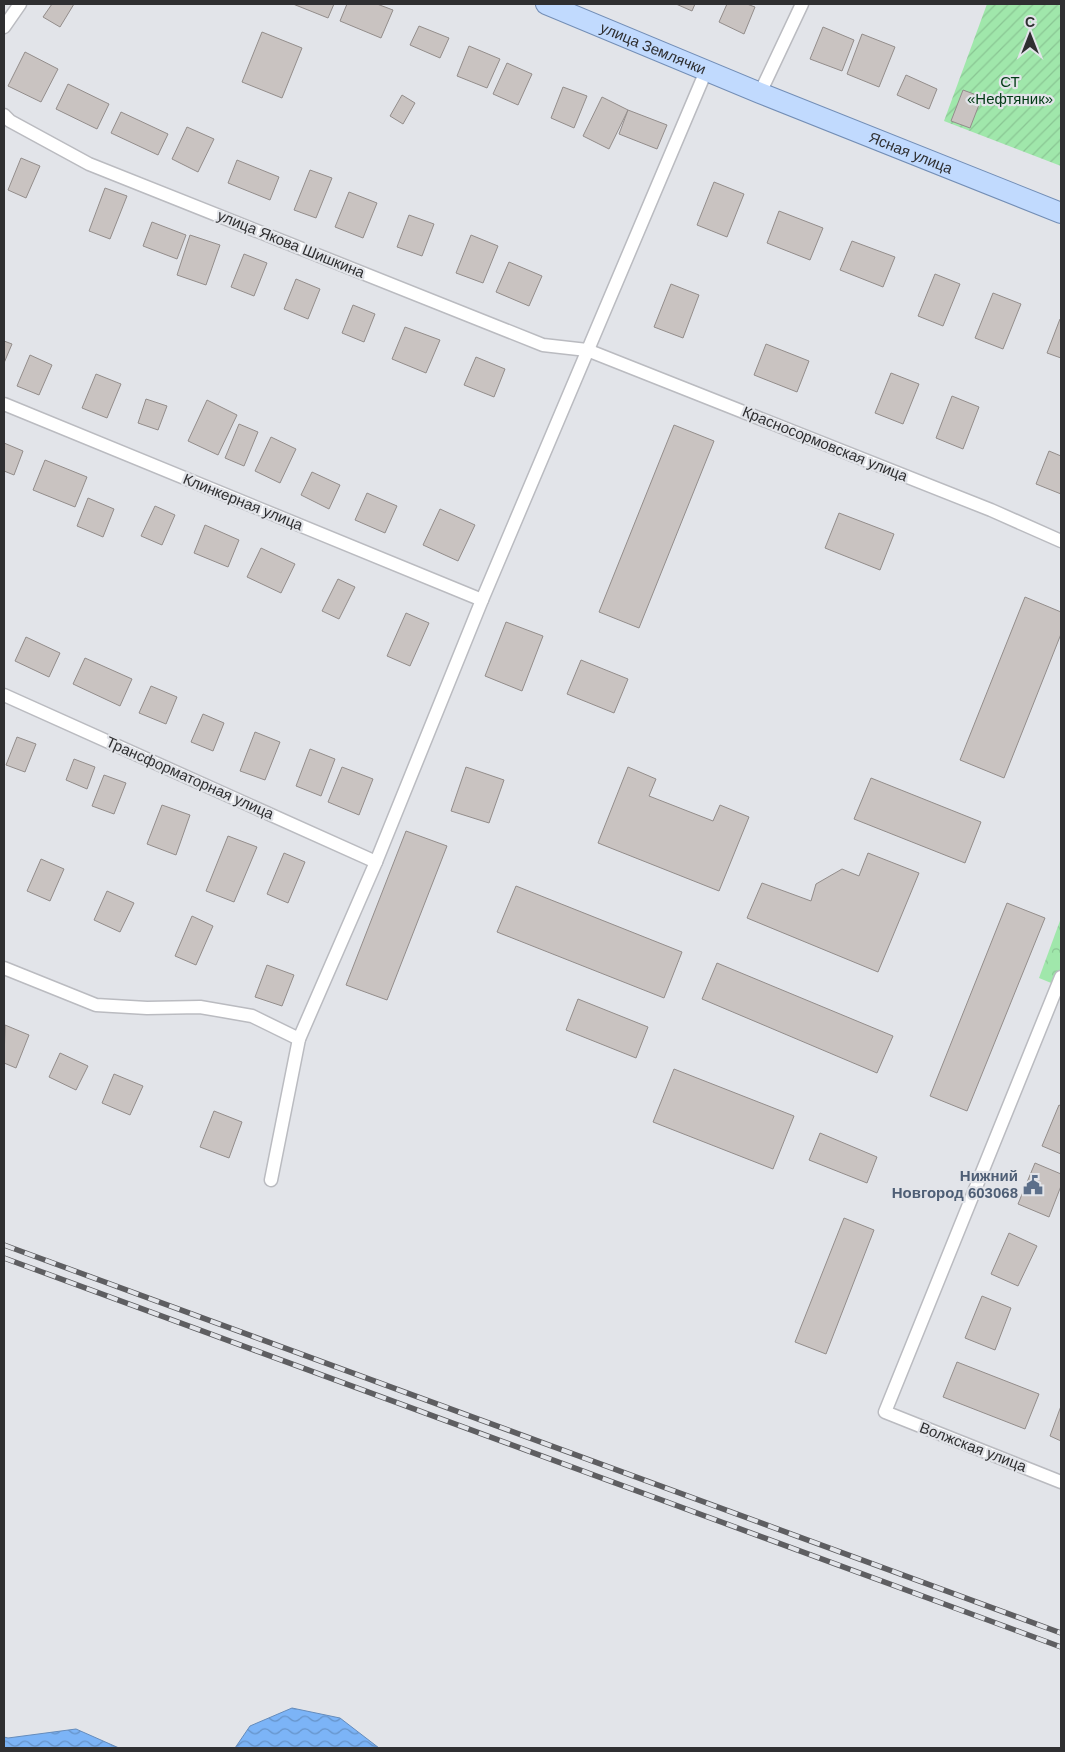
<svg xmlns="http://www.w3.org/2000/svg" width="1065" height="1752" font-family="Arial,sans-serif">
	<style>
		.park { fill: url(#park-crowns) }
		.garden { fill: url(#garden-furrows) }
		.water { fill: url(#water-waves); stroke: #658cbc }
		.building { fill: #c9c3c1; stroke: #938d8b }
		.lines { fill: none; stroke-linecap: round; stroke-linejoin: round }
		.minor-casing { stroke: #babbc0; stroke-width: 15 }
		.primary-casing { stroke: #738eb6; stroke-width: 22 }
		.minor { stroke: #fff; stroke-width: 12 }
		.primary { stroke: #c1dafe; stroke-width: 20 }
		.rail-casing { stroke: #5e5e61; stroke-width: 5.5 }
		.rail { stroke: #e2e4e9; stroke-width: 4; stroke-dasharray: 11; stroke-linecap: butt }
		.labels { text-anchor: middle; stroke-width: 4.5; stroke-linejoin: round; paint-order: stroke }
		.street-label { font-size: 15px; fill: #2f2f31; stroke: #e2e4e9 }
		.park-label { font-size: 15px; fill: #023b15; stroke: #e2e4e9 }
		.service-label { font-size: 15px; font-weight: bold; fill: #4e5e75; stroke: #e2e4e9; text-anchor: end }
	</style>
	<defs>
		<pattern id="park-crowns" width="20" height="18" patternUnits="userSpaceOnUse" patternTransform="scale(1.25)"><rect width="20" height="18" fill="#a0e7ab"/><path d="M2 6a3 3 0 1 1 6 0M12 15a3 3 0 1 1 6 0" fill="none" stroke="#8ac694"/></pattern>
		<pattern id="garden-furrows" width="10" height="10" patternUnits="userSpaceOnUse" patternTransform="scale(1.25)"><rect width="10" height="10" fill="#a0e7ab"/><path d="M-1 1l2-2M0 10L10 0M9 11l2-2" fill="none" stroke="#8ac694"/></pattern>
		<pattern id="water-waves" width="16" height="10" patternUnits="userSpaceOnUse" patternTransform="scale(1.25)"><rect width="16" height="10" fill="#7cb4f7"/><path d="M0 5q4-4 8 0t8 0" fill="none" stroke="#6693c9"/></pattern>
	</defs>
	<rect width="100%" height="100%" fill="#e2e4e9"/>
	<polygon class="park" points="1061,918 1061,987 1039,978"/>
	<polygon class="garden" points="987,4 1061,4 1061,166 944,121"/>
	<g class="water">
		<polygon points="292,1708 340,1718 379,1748 235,1748 250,1726"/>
		<polygon points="76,1729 119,1748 4,1748 4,1737 8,1738"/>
	</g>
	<g class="building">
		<polygon points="52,4 74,4 60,27 43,17"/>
		<polygon points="293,4 334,4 328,18"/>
		<polygon points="347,4 377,4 393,10 381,38 340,21"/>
		<polygon points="676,4 695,4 692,11"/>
		<polygon points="727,4 747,4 755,7 744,34 719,22"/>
		<polygon points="419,26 449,38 440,58 410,45"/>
		<polygon points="823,27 854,40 842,71 810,59"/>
		<polygon points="262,32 302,48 282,98 242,82"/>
		<polygon points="862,34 895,47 879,87 847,74"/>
		<polygon points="469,46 500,59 487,88 457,76"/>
		<polygon points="25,52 58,69 41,102 8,86"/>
		<polygon points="507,63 532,74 518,105 493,94"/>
		<polygon points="906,75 937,89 929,109 897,95"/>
		<polygon points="68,84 109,104 97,129 56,109"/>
		<polygon points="563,87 587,96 574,128 551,118"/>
		<polygon points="963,90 982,97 970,128 951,121"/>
		<polygon points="402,95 415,103 403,124 390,116"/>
		<polygon points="602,97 628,110 609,149 583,136"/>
		<polygon points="628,110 667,125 657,149 619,134"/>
		<polygon points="121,112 168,134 158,155 111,133"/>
		<polygon points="187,127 214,139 198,172 172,159"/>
		<polygon points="21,158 40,166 26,198 8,190"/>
		<polygon points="237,160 279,177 270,200 228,183"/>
		<polygon points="310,170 332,178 316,218 294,210"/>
		<polygon points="714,182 744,194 727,237 697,225"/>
		<polygon points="105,188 127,196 110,239 89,231"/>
		<polygon points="349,192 377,203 363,238 335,227"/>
		<polygon points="779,211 823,228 810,260 767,243"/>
		<polygon points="409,215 434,224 422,256 397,247"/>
		<polygon points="152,222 186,235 177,259 143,246"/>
		<polygon points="190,235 220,245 206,285 177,275"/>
		<polygon points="471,235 498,246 483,283 456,273"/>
		<polygon points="852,241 895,257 883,287 840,270"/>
		<polygon points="244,254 267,263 254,296 231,287"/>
		<polygon points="509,262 542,276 529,306 496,292"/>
		<polygon points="935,274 960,284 943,326 918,316"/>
		<polygon points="296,279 320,289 308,319 284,309"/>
		<polygon points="671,284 699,295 683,338 654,327"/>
		<polygon points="993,293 1021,304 1003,349 975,338"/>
		<polygon points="353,305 375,314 364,342 342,333"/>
		<polygon points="1060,319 1061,320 1061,358 1047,353"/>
		<polygon points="405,327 440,340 426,373 392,359"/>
		<polygon points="4,341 12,344 4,363"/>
		<polygon points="766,344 809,361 797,392 754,375"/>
		<polygon points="30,355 52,365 39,395 17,386"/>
		<polygon points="476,357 505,369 494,397 464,385"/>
		<polygon points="891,373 919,384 903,424 875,413"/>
		<polygon points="96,374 121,384 107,418 82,408"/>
		<polygon points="952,396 979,407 963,449 936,438"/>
		<polygon points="146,399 167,406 158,430 138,423"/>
		<polygon points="207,400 237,415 218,455 188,441"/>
		<polygon points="239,424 258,432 244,466 225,458"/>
		<polygon points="674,425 714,441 639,628 599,612"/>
		<polygon points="271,437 296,449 280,483 255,471"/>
		<polygon points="4,443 23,451 14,475 4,471"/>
		<polygon points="1049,451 1061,456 1061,494 1036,484"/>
		<polygon points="45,460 87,477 75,507 33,490"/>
		<polygon points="312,472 340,485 329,509 301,495"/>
		<polygon points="367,493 397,506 385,533 355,520"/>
		<polygon points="88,498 114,509 103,537 77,526"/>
		<polygon points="155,506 175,515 162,545 141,536"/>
		<polygon points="440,509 475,525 458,561 423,545"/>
		<polygon points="839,513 894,534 880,570 825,548"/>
		<polygon points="205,525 239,540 228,567 194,553"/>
		<polygon points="261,548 295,564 281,593 247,577"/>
		<polygon points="338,579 355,587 339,619 322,611"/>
		<polygon points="1025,597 1061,612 1061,634 1004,778 960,760"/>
		<polygon points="406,613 429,623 410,666 387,656"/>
		<polygon points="506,622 543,636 522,691 485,676"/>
		<polygon points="26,637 60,653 49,677 15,661"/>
		<polygon points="85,658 132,679 120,706 73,684"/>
		<polygon points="581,660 628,679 614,713 567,694"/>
		<polygon points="151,686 177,697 166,724 139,713"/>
		<polygon points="203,714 224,723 213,751 191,742"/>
		<polygon points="255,732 280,742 265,780 240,771"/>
		<polygon points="17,737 36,744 25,772 6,765"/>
		<polygon points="310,749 335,759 321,796 296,786"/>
		<polygon points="74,759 95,767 87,789 66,780"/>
		<polygon points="342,767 373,779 359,815 328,802"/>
		<polygon points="466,767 504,780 489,823 451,811"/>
		<polygon points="628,767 656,779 649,796 713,821 720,805 749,817 719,891 598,843"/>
		<polygon points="104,775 126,783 114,814 92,806"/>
		<polygon points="871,778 981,822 965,863 854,819"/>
		<polygon points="162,805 190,815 176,855 147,844"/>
		<polygon points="406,831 447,846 387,1000 346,985"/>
		<polygon points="228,836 257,847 234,902 206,891"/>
		<polygon points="284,853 305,862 288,903 267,894"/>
		<polygon points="868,853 919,873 878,972 747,918 762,883 811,901 816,884 842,869 859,876"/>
		<polygon points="41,859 64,869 50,901 27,891"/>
		<polygon points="516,886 682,952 664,998 497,932"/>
		<polygon points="107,891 134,903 120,932 94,920"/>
		<polygon points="1007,903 1045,918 967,1111 930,1096"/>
		<polygon points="192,916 213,926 196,965 175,956"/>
		<polygon points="717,963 893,1036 877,1073 702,999"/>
		<polygon points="267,965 294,975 282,1006 255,997"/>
		<polygon points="578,999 648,1027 636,1058 566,1030"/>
		<polygon points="5,1025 29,1035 16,1068 4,1063"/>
		<polygon points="60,1053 88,1066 76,1090 49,1077"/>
		<polygon points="674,1069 794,1116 773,1169 653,1122"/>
		<polygon points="114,1074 143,1086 130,1115 102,1103"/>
		<polygon points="1059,1105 1061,1106 1061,1154 1042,1146"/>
		<polygon points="214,1111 242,1122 229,1158 200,1147"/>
		<polygon points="820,1133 877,1157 867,1183 809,1160"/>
		<polygon points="1035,1163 1061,1174 1061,1186 1049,1217 1018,1204"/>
		<polygon points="844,1218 874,1230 826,1354 795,1342"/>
		<polygon points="1009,1233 1037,1246 1018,1286 991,1274"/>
		<polygon points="982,1296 1011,1308 995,1350 965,1338"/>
		<polygon points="957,1362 1039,1394 1025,1429 943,1397"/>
		<polygon points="1061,1406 1061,1441 1050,1436"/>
	</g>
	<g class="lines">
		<defs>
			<g id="minor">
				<polyline points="4,27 20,4"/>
				<polyline points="760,93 802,4"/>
				<polyline points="4,115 10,121 89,164 543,345 587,350 991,510 1061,541"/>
				<polyline points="4,404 482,600"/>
				<polyline points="4,695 376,862"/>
				<polyline points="4,968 96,1005 147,1008 200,1007 252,1016 299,1039"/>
				<polyline points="1061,977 885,1412 1061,1482"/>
				<polyline points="271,1180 299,1039 376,862 482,600 706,71"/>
			</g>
			<g id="primary">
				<path id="s1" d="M546 4 760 93 1061 213"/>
			</g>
		</defs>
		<use href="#minor" class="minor-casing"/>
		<use href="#primary" class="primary-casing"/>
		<use href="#minor" class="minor"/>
		<use href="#primary" class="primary"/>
		<defs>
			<g id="rail">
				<polyline points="4,1245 1061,1633"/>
				<polyline points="4,1258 1061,1647"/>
			</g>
		</defs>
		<use href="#rail" class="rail-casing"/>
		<use href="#rail" class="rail"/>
	</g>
	<defs>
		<symbol id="civic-bare" viewBox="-9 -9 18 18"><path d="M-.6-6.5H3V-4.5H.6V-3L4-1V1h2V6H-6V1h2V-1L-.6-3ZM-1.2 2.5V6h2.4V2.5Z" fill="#5c6f8a" stroke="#e2e4e9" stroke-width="2.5" paint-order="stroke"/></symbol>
	</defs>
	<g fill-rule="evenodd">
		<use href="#civic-bare" x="1019" y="1171" width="28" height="28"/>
	</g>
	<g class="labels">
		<g class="street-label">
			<text dy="5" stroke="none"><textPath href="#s1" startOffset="116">улица Землячки</textPath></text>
			<text dy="5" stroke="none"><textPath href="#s1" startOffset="394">Ясная улица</textPath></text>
			<text transform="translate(291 244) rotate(22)" y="5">улица Якова Шишкина</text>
			<text transform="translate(825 444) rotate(22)" y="5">Красносормовская улица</text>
			<text transform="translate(243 502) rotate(22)" y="5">Клинкерная улица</text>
			<text transform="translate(190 778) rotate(24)" y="5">Трансформаторная улица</text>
			<text transform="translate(973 1447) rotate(21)" y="5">Волжская улица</text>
		</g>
		<g class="park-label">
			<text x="1010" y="87">СТ<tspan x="1010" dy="17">«Нефтяник»</tspan></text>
		</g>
		<g class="service-label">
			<text x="1018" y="1181">Нижний<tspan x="1018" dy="17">Новгород 603068</tspan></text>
		</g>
	</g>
	<rect width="1065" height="1752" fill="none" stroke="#2f2f31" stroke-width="10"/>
	<g transform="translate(1030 35)" stroke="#e2e4e9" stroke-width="4" paint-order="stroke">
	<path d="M0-4L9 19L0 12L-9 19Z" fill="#2f2f31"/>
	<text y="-8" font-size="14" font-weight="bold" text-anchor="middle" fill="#2f2f31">С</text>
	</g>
</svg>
